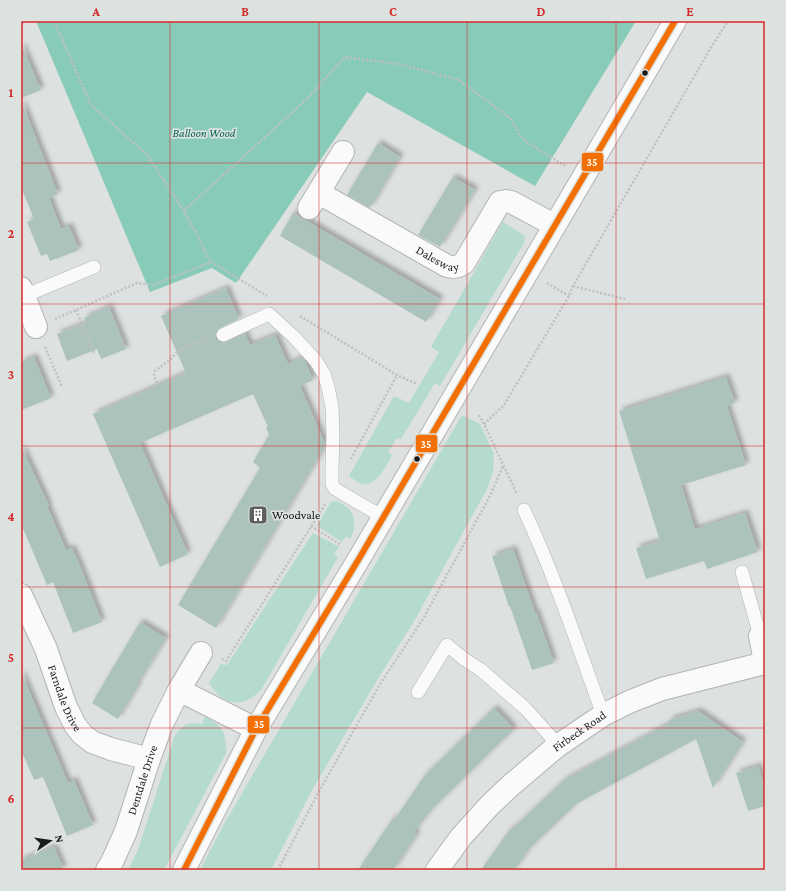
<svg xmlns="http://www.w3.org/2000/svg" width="786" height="891" font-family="'Crimson Pro',serif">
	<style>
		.green { fill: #b4dbce }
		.forest { fill: #89cbb9 }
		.building { fill: #acc3bc; filter: url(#shadow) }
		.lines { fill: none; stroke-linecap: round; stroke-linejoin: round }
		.lane-casing { stroke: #b2b5b4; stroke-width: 14 }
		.street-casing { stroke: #b2b5b4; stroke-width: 24 }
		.secondary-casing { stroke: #b2b5b4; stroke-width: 24 }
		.path { stroke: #c0c1c1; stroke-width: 2.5; stroke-dasharray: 2 2; stroke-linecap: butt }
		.lane { stroke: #fafafa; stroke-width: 13 }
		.street { stroke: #fafafa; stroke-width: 22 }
		.secondary { stroke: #fafafa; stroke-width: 22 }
		.bus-1-casing { stroke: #dce2e0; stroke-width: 9 }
		.bus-1 { stroke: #f46f01; stroke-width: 6 }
		.grid { fill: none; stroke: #d62828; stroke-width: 1; stroke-opacity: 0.55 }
		.bus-dot { fill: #191b1a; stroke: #dce2e0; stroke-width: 1.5 }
		.labels { text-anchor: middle; stroke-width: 3.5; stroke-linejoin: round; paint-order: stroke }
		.park-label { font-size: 12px; font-style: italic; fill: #056651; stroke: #dce2e0 }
		.street-label { font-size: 12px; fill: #191b1a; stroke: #dce2e0 }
		.poi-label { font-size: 12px; fill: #191b1a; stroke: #dce2e0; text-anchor: start }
		.line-badge { stroke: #dce2e0; stroke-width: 1.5 }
		.badge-label { font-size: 11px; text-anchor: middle; font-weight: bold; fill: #fff }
		.neatline { fill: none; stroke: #d62828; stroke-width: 1.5 }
		.grid-label { font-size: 13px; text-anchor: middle; font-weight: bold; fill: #d62828 }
	</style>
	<defs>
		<filter id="shadow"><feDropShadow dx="3.5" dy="-3.5" stdDeviation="2" flood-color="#0004"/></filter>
	</defs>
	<rect width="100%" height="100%" fill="#dde1df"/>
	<g class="green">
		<path d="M503 222 525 236 524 243 440 386 435 383 401 439 397 438 388 452 392 455C386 466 376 489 359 483 356 481 352 478 349 476L394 396 409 403 439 352 431 347Z"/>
		<polygon points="462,415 480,424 494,454 493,472 487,489 413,623 379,677 311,792 271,870 200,870 223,826"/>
		<path d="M336 501C340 503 345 505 348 508 356 515 356 530 350 539L346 536 342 542 317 526 331 502Z"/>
		<path d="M313 533 339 547 334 554 338 557 261 690C258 693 254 696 251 698 233 709 218 698 209 683L221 664 227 665Z"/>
		<path d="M205 717C222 724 227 735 226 753L164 870H128L138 850 175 735C184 724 188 722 202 724Z"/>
	</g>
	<polygon class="forest" points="36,21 422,21 425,22 425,21 636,21 535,186 367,92 236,283 212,268 150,292"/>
	<g class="building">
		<polygon points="21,44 41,90 21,98"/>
		<polygon points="21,103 22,103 58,194 49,198 61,229 69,226 79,250 50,261 47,254 41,256 27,222 34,219 21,187"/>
		<polygon points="378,143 400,157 370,208 347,195"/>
		<polygon points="453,177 475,190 440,247 418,235"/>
		<polygon points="293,213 440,299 426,322 280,236"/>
		<polygon points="226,288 239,319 220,328 217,330 215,334 216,339 219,342 222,343 226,342 245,334 250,345 275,335 288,364 302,357 305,361 313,380 300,386 325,444 325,446 216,628 178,605 260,468 253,462 269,435 266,427 268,427 253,394 140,443 188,554 160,567 93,414 186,373 161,316"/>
		<polygon points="109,307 126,349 101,359 97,349 67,361 57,334 86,323 84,318"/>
		<polygon points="34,357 51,398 21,410 21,362"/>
		<polygon points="726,377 735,403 727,406 746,465 681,485 695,529 745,513 758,552 707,569 704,561 646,579 636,548 660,541 619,411"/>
		<polygon points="21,446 49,506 47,506 66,550 72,548 80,566 102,622 73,633 53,582 47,585 21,524"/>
		<polygon points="513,549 535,613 536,612 554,663 532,670 510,606 509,607 492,556"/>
		<polygon points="140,622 166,638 137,684 138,685 118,719 92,703"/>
		<polygon points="21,672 68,783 74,780 93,825 67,836 43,777 34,780 21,750"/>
		<polygon points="494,708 514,729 429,812 414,832 417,834 393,870 358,870 393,818 395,819 425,775"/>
		<polygon points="698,711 743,742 713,788 696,739 576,804 529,849 514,870 481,870 510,829 511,830 564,780 670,723 669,720"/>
		<polygon points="758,766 765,788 765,806 748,811 736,773"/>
		<polygon points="54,847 64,870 21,870 21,860"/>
	</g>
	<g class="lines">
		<defs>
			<g id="lane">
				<polyline points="24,296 94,267"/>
				<polyline points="223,335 269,314 294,337 316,361 324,374 328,387 332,407 333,435 332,467 332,484 335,489 383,517"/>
				<path d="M524 510C555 576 578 646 603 715"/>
				<polyline points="742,572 760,636"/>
				<polyline points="418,692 447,645 464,659 481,670 525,708 551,737 556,747"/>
			</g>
			<g id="street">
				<path id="s1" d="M319 193 447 266C454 268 458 267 464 263L500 202 506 201 511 202 554 225"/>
				<polyline points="309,208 343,152"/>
				<polyline points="21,288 36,327"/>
				<path id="s2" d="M21 595 46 649 66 707 75 725 82 734 92 742 111 749 149 759"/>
				<polyline points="760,636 765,661"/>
				<polyline points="179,690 201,653"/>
				<path id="s3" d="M107 870 112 862 126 831 149 759 162 724 179 690 256 729"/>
				<path id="s4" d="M437 870 461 837 489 806 510 786 556 747 603 715 629 702 662 689 765 663"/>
			</g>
			<polyline id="secondary" points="184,870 256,729 360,557 675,21"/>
		</defs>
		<use href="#lane" class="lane-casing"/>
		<use href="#street" class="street-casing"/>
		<use href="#secondary" class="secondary-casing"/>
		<g class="path">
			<polyline points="54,21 91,105 147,155 184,211 211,262"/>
			<polyline points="184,211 308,98 345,57 399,64 459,80 510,118 520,135 527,142 565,166"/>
			<polyline points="547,283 569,296"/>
			<polyline points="573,286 625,299"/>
			<polyline points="76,310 94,353"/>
			<polyline points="300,316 397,375 417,384"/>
			<polyline points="55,319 137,283 153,285 211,262 267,296"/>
			<polyline points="45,347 62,387"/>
			<polyline points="157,383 154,375 155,371 170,360 176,353 180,350 207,338"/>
			<polyline points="479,415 484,424 517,494"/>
			<polyline points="484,424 504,405 569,296 573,286 710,49 728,21"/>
			<polyline points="351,459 397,375"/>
			<polyline points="311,526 341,545"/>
			<polyline points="222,659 226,661 326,503"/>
			<polyline points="278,870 317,795 380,684 423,619 491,494 503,466"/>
		</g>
		<use href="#lane" class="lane"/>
		<use href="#street" class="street"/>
		<use href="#secondary" class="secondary"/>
		<defs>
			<polyline id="bus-1" points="184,870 256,729 360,557 675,21"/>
		</defs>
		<use href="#bus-1" class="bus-1-casing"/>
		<use href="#bus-1" class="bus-1"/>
	</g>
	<path class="grid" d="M170 21V870M319 21V870M467 21V870M616 21V870M21 163H765M21 304H765M21 446H765M21 587H765M21 728H765"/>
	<defs>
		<symbol id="building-square" viewBox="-11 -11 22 22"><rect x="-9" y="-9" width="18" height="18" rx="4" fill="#5e605f" stroke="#dce2e0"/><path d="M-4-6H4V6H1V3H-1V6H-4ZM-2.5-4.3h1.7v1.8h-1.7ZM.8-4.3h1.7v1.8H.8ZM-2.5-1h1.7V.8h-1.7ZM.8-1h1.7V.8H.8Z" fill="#fff"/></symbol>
	</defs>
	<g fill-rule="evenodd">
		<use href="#building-square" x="247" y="504" width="22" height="22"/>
	</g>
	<g class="bus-dot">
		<circle cx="645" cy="73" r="3.5"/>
		<circle cx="417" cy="459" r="3.5"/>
	</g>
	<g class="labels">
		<g class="park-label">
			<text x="204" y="137">Balloon Wood</text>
		</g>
		<g class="street-label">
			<text dy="4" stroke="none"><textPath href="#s1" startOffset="136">Dalesway</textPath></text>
			<text dy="4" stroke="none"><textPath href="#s2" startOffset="112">Farndale Drive</textPath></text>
			<text dy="4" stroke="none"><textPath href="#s4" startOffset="200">Firbeck Road</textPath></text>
			<text dy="4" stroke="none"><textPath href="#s3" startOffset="97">Dentdale Drive</textPath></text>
		</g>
		<g class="poi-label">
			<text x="272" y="519">Woodvale</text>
		</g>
	</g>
	<g class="line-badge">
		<rect x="581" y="152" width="23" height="20" rx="4" fill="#f46f01"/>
		<rect x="415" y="434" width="23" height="19" rx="4" fill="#f46f01"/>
		<rect x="247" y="715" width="23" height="19" rx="4" fill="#f46f01"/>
	</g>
	<g class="badge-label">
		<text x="592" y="166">35</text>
		<text x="426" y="448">35</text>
		<text x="259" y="728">35</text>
	</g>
	<rect width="786" height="891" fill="none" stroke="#dce2e0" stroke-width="44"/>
	<g transform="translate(50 841) rotate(77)" stroke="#dce2e0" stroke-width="3" paint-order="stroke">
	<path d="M0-3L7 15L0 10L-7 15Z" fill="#191b1a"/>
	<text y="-6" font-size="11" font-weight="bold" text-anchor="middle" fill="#191b1a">N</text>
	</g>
	<rect x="22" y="22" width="742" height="847" class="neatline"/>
	<g class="grid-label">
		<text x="96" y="16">A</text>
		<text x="245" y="16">B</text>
		<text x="393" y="16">C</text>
		<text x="541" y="16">D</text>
		<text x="690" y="16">E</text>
		<text x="11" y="97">1</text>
		<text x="11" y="238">2</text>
		<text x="11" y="379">3</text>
		<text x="11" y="521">4</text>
		<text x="11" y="662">5</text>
		<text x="11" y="803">6</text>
	</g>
</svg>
